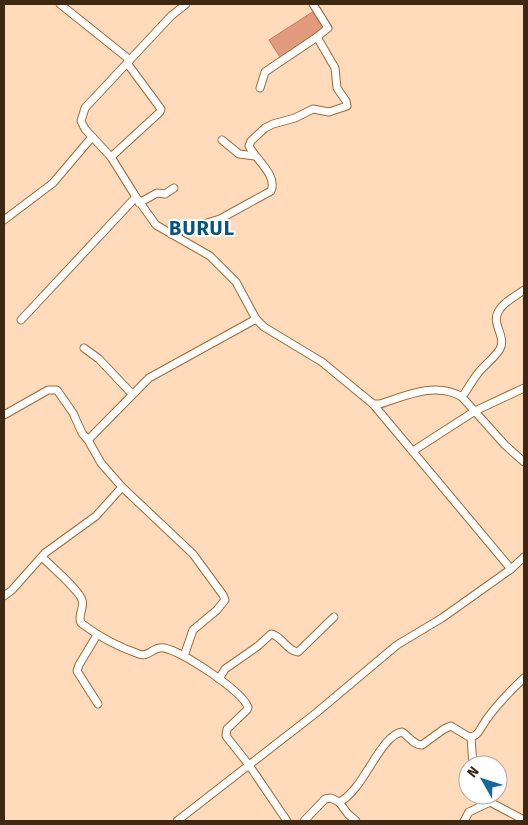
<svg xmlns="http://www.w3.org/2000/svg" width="528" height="825" font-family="'Fira Sans',sans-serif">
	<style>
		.building { fill: #e19a7d; stroke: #c27d61 }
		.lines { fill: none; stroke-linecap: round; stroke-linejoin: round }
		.minor-casing { stroke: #9f6a37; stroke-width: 9 }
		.minor { stroke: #fff; stroke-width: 7 }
		.labels { text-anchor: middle; stroke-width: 4; stroke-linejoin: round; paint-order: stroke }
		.district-label { font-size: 20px; font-weight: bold; letter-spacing: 1px; fill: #065481; stroke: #fff }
	</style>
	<rect width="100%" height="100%" fill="#ffdbbc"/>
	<polygon class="building" points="314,11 324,29 280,57 269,40"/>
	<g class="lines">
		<defs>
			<g id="minor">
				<polyline points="60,4 130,60"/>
				<path d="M186 4 171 16 85 108 81 121 85 129 111 157 136 197 156 225 210 256 236 282 256 319 264 327 322 362 373 404H380C405 396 436 381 462 397L505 445 524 462"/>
				<polyline points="260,88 265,72 317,37"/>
				<polyline points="222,140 239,154 255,156"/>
				<polyline points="111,157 160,112 161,109 127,63"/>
				<polyline points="139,203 157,193 165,194 174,188"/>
				<polyline points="4,220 53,183 92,137"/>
				<path d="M171 234 220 219 271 191C278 175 255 159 249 146L251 141 265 128 273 124 295 118 313 109 329 112 347 106 346 101 337 88 335 68 317 37 328 28 313 4"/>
				<polyline points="21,320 136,197"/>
				<polyline points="84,348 99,359 132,394"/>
				<path d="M462 397C468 389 473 379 479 372 486 364 495 357 500 349 507 335 489 323 500 309 505 301 516 296 524 290"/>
				<polyline points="373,404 511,569"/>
				<polyline points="4,415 48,390 57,390 73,413 82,433 88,440 101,463 122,487 193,554 223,595 225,600 217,610 193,630 184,656"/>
				<polyline points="88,440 149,378 256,319"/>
				<polyline points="413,451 475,411 524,388"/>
				<path d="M42 557C50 565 80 591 82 600 85 608 77 615 81 623 98 636 118 647 139 654 149 658 153 646 164 648 183 652 241 690 248 707L247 710 227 729 226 736 249 765 287 821"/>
				<polyline points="4,596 12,590 45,553 96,516 122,487"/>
				<polyline points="97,635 79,665 77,671 98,704"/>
				<path d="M219 679 225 669 258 646 271 634C282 636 287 651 298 652L334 617"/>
				<polyline points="471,737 473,765"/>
				<polyline points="339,802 348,814 356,821"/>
				<polyline points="177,821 316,713 397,645 442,618 511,569 524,557"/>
				<path d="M304 821 325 799 331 798 339 802C363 792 380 735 402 732 409 736 413 745 422 745L444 729 451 726 469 737C475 737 478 734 481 728 492 709 508 693 524 678"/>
				<polyline points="464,821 469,812 490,802 524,820"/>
			</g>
		</defs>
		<use href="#minor" class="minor-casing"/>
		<use href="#minor" class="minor"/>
	</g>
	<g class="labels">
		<g class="district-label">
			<text x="202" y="235">BURUL</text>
		</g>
	</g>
	<rect width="528" height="825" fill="none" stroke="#3e2812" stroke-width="10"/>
	<g transform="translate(483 780) rotate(309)"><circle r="24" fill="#ffffff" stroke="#b2a9a0"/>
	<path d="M0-4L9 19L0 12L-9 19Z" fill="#196799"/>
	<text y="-8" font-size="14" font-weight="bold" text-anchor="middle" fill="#3e2812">N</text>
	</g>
</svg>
